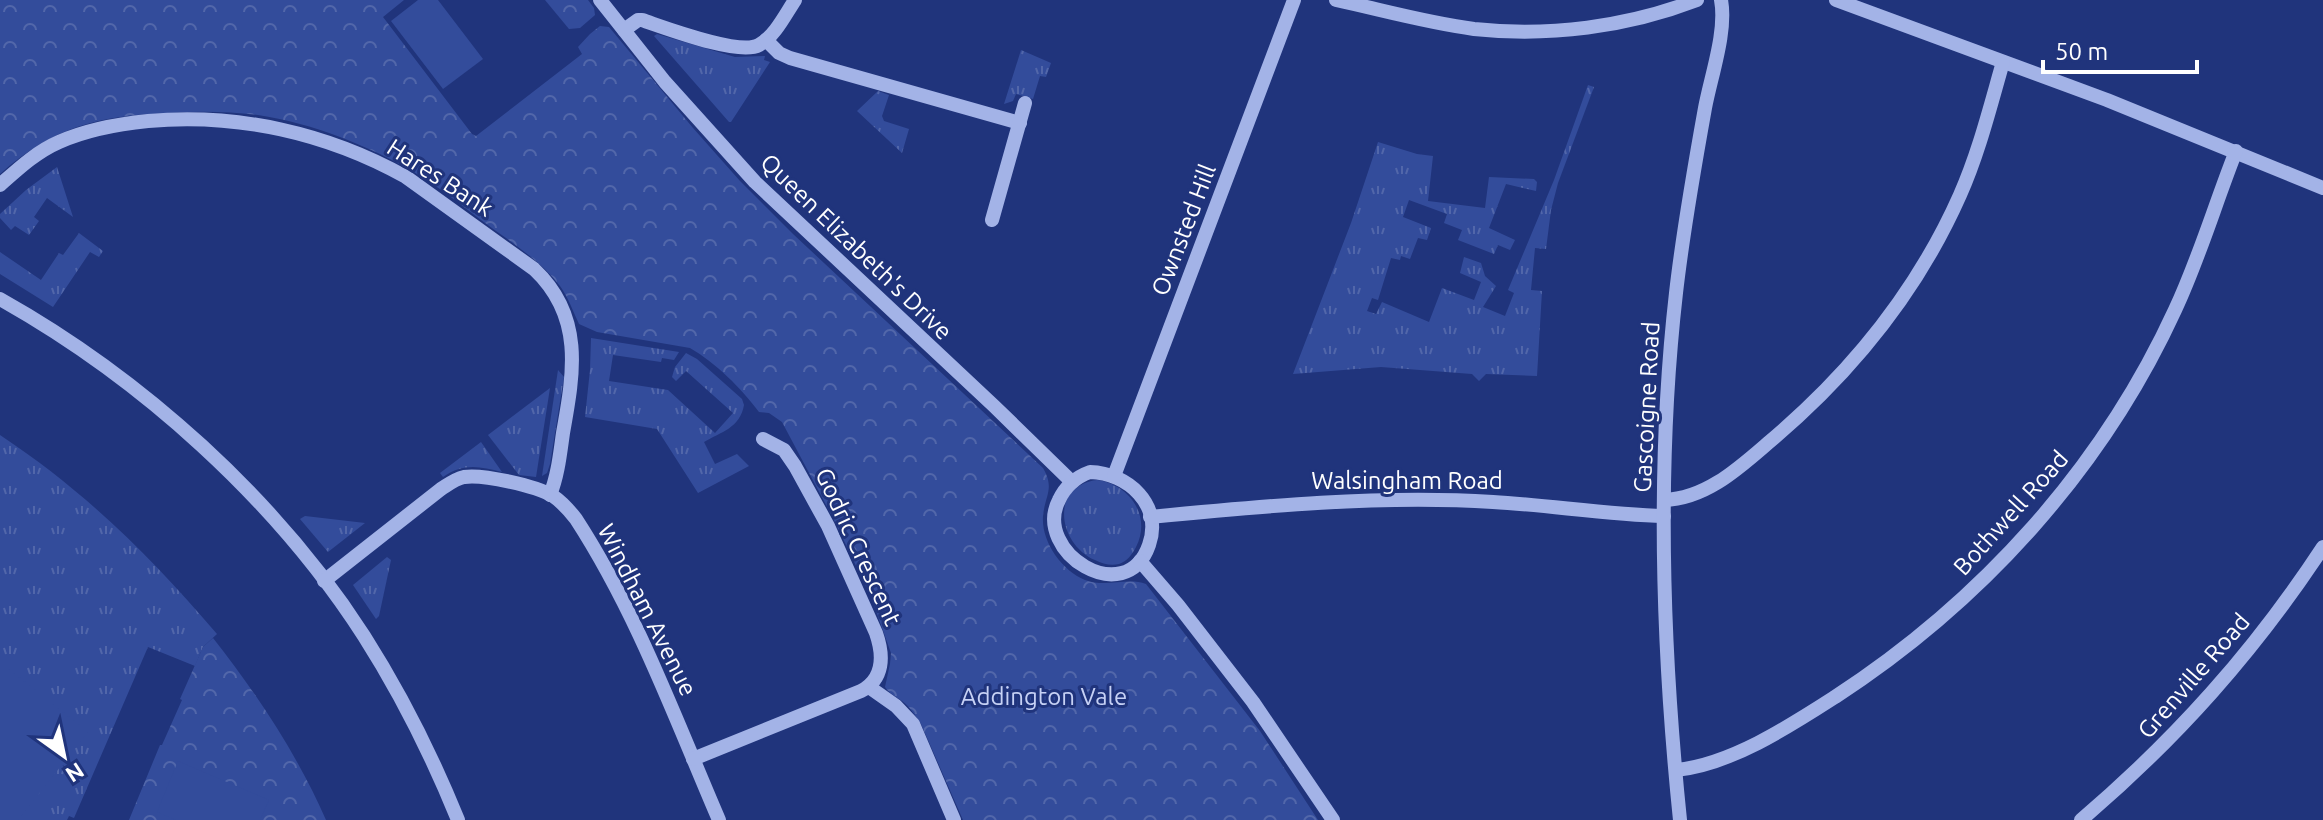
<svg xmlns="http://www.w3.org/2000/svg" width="2323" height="820" font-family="Ubuntu,sans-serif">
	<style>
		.grass { fill: url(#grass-tufts) }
		.park { fill: url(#park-crowns) }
		.pitch { fill: #334c9b }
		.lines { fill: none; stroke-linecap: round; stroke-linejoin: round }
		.minor { stroke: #a3b3e7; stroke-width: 14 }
		.labels { text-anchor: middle; stroke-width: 6; stroke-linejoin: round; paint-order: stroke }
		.street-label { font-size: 24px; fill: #fff; stroke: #20347c }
		.park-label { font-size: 24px; fill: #c6d1f5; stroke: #20347c }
	</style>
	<defs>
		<pattern id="grass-tufts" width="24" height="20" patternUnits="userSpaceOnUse" patternTransform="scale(2)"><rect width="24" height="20" fill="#334c9b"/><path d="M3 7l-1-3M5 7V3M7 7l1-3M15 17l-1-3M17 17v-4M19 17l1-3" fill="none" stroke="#5267aa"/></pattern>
		<pattern id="park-crowns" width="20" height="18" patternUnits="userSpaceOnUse" patternTransform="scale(2)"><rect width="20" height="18" fill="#334c9b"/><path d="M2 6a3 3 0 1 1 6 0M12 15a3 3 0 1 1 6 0" fill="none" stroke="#5267aa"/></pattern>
	</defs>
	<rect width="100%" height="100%" fill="#20347c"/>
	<g class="grass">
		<polygon points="657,34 735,57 765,56 764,60 770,62 731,122 729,122 654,36"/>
		<polygon points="1021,50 1051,63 1046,77 1040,76 1033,99 1016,94 1013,101 1004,104"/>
		<polygon points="1588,85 1594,87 1558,183 1551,210 1546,249 1535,248 1531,290 1542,291 1537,376 1486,374 1479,381 1472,374 1381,367 1293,374 1351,223 1378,142 1417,154 1433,156 1428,201 1485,208 1489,177 1534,179 1537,182 1536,191 1506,184 1489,228 1515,240 1510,250 1498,245 1494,254 1458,240 1462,230 1444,223 1447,214 1409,200 1403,217 1431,228 1427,240 1418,238 1410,259 1401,256 1400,260 1391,258 1378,300 1372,298 1367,311 1376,314 1382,302 1429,322 1442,288 1474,300 1481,282 1460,273 1464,257 1481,263 1485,276 1496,286 1483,307 1505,316 1514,293 1508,290 1554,180"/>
		<polygon points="878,91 889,95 882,116 884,121 909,129 902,153 857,111"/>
		<polygon points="57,167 73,217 47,198 34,217 39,221 29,235 15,226 11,230 0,218 0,214 26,190"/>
		<polygon points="79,233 103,251 99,257 90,252 53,307 0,274 0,252 41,280 59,253 63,255"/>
		<path d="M591 338 679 352 674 360 662 358 661 362 613 355 609 381 668 390 715 433 733 413 686 371 676 381 672 377 675 367 686 353 697 359 742 399 744 405C740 428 721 432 704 442L715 464 737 454 749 466 698 493 657 429 585 417 590 370Z"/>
		<polygon points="558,370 564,377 550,464 547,473 542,476"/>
		<polygon points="550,388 536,477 519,475 488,435"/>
		<path d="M0 435C86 492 151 557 217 634L203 647 195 666 148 647 74 818 69 816 67 820H0Z"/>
		<path d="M481 442 502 472C479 466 463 463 443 477L440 473Z"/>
		<path d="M1097 480C1129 484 1152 516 1136 547 1132 555 1127 561 1119 564 1111 566 1103 564 1095 560 1058 544 1049 486 1097 480Z"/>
		<polygon points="305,516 365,523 328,552 300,519"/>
		<polygon points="387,557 391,560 379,616 376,619 353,585"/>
	</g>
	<g class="park">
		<path d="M0 0H404L383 17 472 134 476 136 582 54 578 47 590 34 600 26 609 27 693 128 740 181 793 234 1043 468C1055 489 1045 495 1043 516 1041 541 1061 570 1085 580 1106 588 1127 577 1146 584L1260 731 1318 820H963L921 724C915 715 910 707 902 701 895 696 890 694 885 687L890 664 891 653 871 597 833 518 782 422 769 413 759 412C741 388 716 363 690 348L597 332 579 324C573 311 568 297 560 286 539 259 508 240 481 220 460 204 439 187 417 174 370 146 312 123 258 115 228 111 197 111 167 113 97 116 53 127 0 174Z"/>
		<polygon points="545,0 588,0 594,8 595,15 580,28 569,29"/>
		<path d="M213 638C257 694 297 754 326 820H129L160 745H162L182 700 180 699 203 647Z"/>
	</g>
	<g class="pitch">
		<polygon points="418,0 438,0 483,59 443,89 391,21"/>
		<polygon points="0,662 88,732 18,820 0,820"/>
		<polygon points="178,761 269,800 260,820 176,820 157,812"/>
	</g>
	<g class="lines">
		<g class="minor">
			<polyline points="600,0 665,82 755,182 994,406 1072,482"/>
			<path d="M1336 0C1382 10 1428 23 1474 29 1549 37 1627 27 1697 0"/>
			<polyline points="1836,0 2107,100 2323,188"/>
			<path d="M624 30 638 20H642C666 28 739 56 759 45 775 36 785 15 795 0"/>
			<polyline points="766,40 779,53 790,58 1020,123"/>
			<path d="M0 185C18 169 36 152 59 142 86 130 118 124 148 121 238 113 327 133 406 177L534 269C584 316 574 372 563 433 560 454 558 475 550 495"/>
			<polyline points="992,220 1025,103"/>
			<path d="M0 299C141 378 276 499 364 636 401 694 432 756 458 820"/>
			<path d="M1090 472C1128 473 1163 505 1149 545 1126 611 1032 552 1059 500 1066 485 1076 477 1090 472Z"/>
			<polyline points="1114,476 1294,0"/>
			<path d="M1664 500C1705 499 1738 469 1768 443 1849 375 1917 292 1960 195 1979 152 1990 107 2003 62"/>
			<path d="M1150 517C1264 506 1378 495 1493 502 1549 505 1608 515 1664 516"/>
			<polyline points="1140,561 1178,605 1253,702 1333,820"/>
			<path d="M324 581 441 489C449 484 455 479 464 477 483 474 536 486 553 496 562 502 569 510 576 519 637 613 675 718 719 820"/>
			<polyline points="869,687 896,706 913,724 954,820"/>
			<path d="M693 759 861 691C884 679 884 656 876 633L828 526 795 466 784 450 763 439"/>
			<path d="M1676 770C1730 765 1790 726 1835 697 1981 602 2102 469 2175 310 2199 259 2215 204 2236 151"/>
			<path d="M1680 820C1662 645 1656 468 1676 293 1683 231 1694 169 1705 108 1711 76 1727 31 1721 0"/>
			<path d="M2081 820C2176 739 2254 652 2323 547"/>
		</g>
	</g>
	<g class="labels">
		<g class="street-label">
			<text transform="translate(440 178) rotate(33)" y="8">Hares Bank</text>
			<text transform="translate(1184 230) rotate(-69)" y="8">Ownsted Hill</text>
			<text transform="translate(856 247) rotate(44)" y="8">Queen Elizabeth's Drive</text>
			<text transform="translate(1647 407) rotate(-87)" y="8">Gascoigne Road</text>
			<text x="1407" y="489">Walsingham Road</text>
			<text transform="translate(2011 513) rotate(-48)" y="8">Bothwell Road</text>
			<text transform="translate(858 547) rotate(65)" y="8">Godric Crescent</text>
			<text transform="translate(647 610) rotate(63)" y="8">Windham Avenue</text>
			<text transform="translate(2194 676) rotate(-49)" y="8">Grenville Road</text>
		</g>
		<g class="park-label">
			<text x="1044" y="705">Addington Vale</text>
		</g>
	</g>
	<g transform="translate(64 756) rotate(147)" stroke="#20347c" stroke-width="6" paint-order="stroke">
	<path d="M0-6L14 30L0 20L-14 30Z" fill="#ffffff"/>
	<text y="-12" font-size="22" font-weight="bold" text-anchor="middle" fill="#ffffff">N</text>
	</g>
	<path d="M2043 60v12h154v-12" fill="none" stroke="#ffffff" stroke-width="4"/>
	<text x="2055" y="60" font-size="24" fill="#ffffff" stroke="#20347c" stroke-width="6" paint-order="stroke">50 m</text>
</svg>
